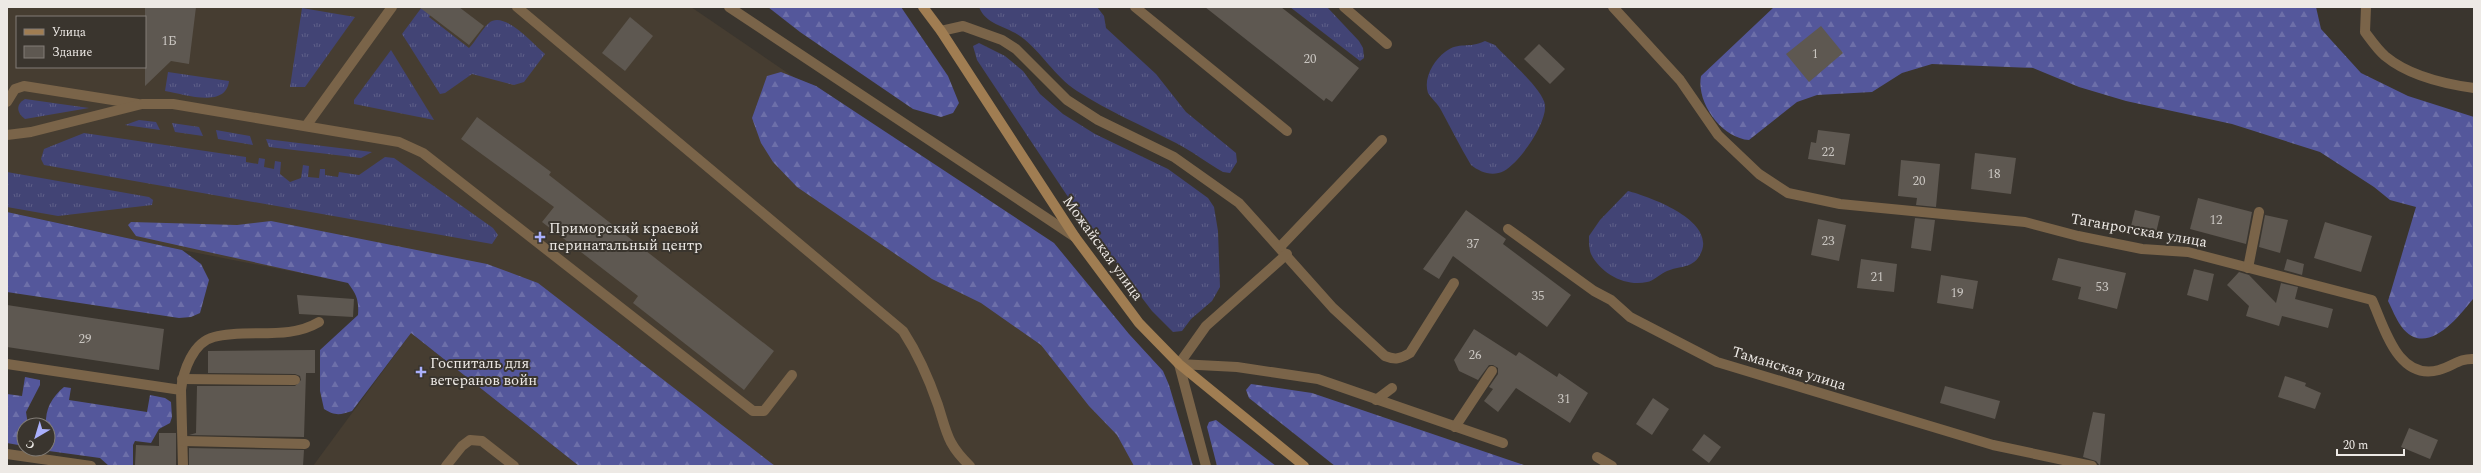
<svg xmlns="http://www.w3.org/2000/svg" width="2481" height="473" font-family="Spectral,serif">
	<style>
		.built { fill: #463d31; fill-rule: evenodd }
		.grass { fill: url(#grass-tufts) }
		.forest { fill: url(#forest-firs) }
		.building { fill: #5e5851 }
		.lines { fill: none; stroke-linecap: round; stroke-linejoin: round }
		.lane { stroke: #7a6449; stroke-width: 10 }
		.secondary { stroke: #a07d52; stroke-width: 10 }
		.poi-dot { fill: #aab0fc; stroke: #3a352e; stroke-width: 1.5 }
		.labels { text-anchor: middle; stroke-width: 4; stroke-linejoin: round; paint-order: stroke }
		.number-label { font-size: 13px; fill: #c9c5c0 }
		.poi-label { font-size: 15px; fill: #ede9e5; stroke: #3a352e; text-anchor: start }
		.street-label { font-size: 15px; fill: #ede9e5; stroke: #3a352e }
	</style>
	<defs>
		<pattern id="grass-tufts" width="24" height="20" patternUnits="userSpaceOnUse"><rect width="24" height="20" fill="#424475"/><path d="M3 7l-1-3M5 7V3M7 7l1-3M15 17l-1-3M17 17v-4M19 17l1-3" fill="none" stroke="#5e5f88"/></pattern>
		<pattern id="forest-firs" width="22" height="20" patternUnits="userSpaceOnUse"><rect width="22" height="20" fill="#54579b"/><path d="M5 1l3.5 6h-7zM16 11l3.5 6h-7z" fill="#6d6fa9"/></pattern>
	</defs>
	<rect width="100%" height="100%" fill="#3a352e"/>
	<g class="built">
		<path d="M7 7H691L798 80 1180 466H709L423 297 182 250 7 212ZM17 17H145V67H17Z"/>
		<polygon points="411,333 579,466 313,466"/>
	</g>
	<g class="grass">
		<path d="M422 7H436L429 17 469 48C476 41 481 30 489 23 504 10 533 44 545 54L524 82 514 85 472 74 445 93 440 94 402 34Z"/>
		<path d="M979 7H1097L1104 16 1106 28 1156 74 1186 112 1236 153 1237 162 1230 173 1223 172C1207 163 1192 151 1176 143 1143 126 1108 111 1077 91 1054 76 1042 52 1020 36 1006 26 986 25 979 7Z"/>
		<polygon points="1290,7 1327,7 1359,41 1363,48 1364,58 1360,61"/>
		<polygon points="302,8 355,17 305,87 290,87"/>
		<path d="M1485 41 1495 45C1507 59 1543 89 1545 105 1547 123 1520 162 1504 171 1492 177 1480 172 1471 165 1460 147 1451 128 1441 110 1438 104 1431 98 1428 93 1423 78 1434 60 1445 52 1459 41 1469 49 1485 41Z"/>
		<polygon points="979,43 1005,56 1023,71 1040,94 1063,114 1095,134 1168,169 1208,198 1214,207 1218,231 1220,287 1212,301 1191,319 1182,331 1173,332 1152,311 1088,227 977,60 973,46"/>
		<polygon points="391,50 434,120 354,104 354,100"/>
		<path d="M168 72 229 81C226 109 184 94 165 91Z"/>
		<path d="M25 99 89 108 25 119C17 113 15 105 25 99Z"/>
		<polygon points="139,120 156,122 160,130 125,125"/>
		<polygon points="172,123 199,127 203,136 175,132"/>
		<polygon points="216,130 250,136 253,145 218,139"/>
		<polygon points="84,133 246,157 246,162 258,164 259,158 265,159 264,167 274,169 275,161 281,162 280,174 290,182 301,178 303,165 309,166 308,177 319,178 320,169 325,169 325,175 338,177 339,172 359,175 385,157 394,158 493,228 498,235 492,244 44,165 41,159 44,149"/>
		<polygon points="266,139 372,152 361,158 269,147"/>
		<polygon points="7,172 149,197 153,200 152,205 58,216 7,207"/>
		<path d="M1628 191C1651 197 1723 223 1698 258 1690 269 1676 266 1665 272 1659 275 1653 281 1647 282 1626 287 1601 274 1591 254 1589 249 1589 241 1589 236L1600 220Z"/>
	</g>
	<g class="forest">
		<polygon points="768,7 901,7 948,76 959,103 953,113 941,117 913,109 800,32"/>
		<path d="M1774 7H2316L2321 29 2361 73 2408 96 2474 117 2473 299C2457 319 2425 359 2401 326 2396 319 2392 309 2388 301L2416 207 2390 200 2374 187 2320 152 2232 124 2126 101 2079 87 2033 68 1932 64 1902 73 1872 92 1817 95 1797 102 1749 140C1722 138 1696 103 1701 76Z"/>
		<polygon points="781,72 816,86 1054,243 1129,334 1163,371 1169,385 1193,466 1134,466 1117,435 1089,406 1041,345 981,303 932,279 797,187 773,162 761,143 752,118 767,76"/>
		<polygon points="7,212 182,250 201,264 209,280 200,313 191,317 179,318 7,292"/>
		<path d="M271 221 487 264 538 283 775 466H579L411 333 352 411C340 415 335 416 324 409L320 391V350L358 315C359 301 357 295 348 283L136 236 128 225 131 222 237 225Z"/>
		<polygon points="25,377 40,380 40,385 26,412 28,425 24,425 24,446 7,443 7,394 22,396"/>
		<polygon points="1251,384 1312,393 1527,466 1335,466 1249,398 1246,390"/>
		<path d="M64 387 71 388 69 400 147 412 150 395 165 398 171 402 172 417 170 423 159 429 151 443 135 441 133 445V466H109L100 458 49 451 46 449 48 425H46C45 409 52 397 64 387Z"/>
		<polygon points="1216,420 1276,466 1217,466 1207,427 1209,422"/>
	</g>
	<g class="building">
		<polygon points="145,7 196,7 189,64 171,61 145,86"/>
		<polygon points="419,7 459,7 484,26 469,45"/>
		<polygon points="1205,7 1281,7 1359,68 1332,102 1326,98 1324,101"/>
		<polygon points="630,17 653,36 625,71 602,53"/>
		<polygon points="1821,26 1843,53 1809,82 1786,54"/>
		<polygon points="1539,44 1565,69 1550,84 1524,59"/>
		<polygon points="477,117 551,172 549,175 774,351 744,390 633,303 638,296 542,222 554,207 461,139"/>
		<polygon points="1818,130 1850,134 1845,165 1808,159 1811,142 1816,143"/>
		<polygon points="1975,153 2016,158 2011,194 1971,189"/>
		<polygon points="1901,160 1940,164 1936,207 1916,205 1917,198 1898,196"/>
		<polygon points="2198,198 2252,212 2246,244 2190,229"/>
		<polygon points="1466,210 1506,239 1503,244 1571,295 1547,327 1453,256 1439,279 1423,269"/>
		<polygon points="2135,210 2160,216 2155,237 2130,230"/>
		<polygon points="2265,215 2288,220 2280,253 2259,247"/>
		<polygon points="1915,218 1935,220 1931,251 1911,248"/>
		<polygon points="1818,219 1846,225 1839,261 1811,255"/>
		<polygon points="2325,222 2372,236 2361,272 2314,258"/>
		<polygon points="2058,258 2126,273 2117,309 2078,299 2081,287 2052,280"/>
		<polygon points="1861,259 1897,264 1894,292 1857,288"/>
		<polygon points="2287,259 2304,264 2302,275 2284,270"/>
		<polygon points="2194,269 2214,274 2208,301 2187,295"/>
		<polygon points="2239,272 2249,275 2276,303 2281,283 2298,287 2295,299 2333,309 2328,328 2282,316 2279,326 2246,316 2249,306 2227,285"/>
		<polygon points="1941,275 1978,281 1973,309 1937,303"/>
		<polygon points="297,295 354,299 353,317 299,314"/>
		<polygon points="7,305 164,329 159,370 7,347"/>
		<polygon points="1474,329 1516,356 1519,352 1557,377 1559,373 1588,393 1570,423 1516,388 1498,412 1484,401 1493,389 1489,387 1498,374 1498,368 1493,365 1489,365 1478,380 1459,371 1454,360"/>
		<polygon points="315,350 315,373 306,373 304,437 189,435 196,433 197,386 295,386 301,380 300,376 295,374 208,373 208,351"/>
		<polygon points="2285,376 2306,383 2305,386 2321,393 2315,409 2278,397"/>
		<polygon points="1945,386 2000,401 1995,419 1940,403"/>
		<polygon points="1653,398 1669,409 1652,435 1636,424"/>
		<polygon points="2093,412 2105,414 2100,466 2096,461 2083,457"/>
		<polygon points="2409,428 2438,440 2430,459 2401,447"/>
		<polygon points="159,433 176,433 176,466 135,465 136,445 159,446"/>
		<polygon points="1704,434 1721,447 1709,463 1692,450"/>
		<polygon points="189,448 304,450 303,466 189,466"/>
	</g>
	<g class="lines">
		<g class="lane">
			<path d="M517 7 903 331C918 354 929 379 938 405 947 433 947 444 970 466"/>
			<polyline points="729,7 1075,237"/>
			<polyline points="1135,7 1287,131"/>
			<polyline points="1344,7 1387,44"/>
			<path d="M1613 7 1680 80 1718 135 1759 174 1788 193 1840 204 2025 222 2078 236 2142 249 2188 252 2372 300C2385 329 2398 381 2439 370 2453 366 2460 358 2474 359"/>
			<path d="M2366 7 2365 32C2371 40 2377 49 2385 56 2409 76 2444 84 2474 88"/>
			<path d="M941 31 963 26 1002 40 1016 49 1067 100 1098 120 1174 157 1239 203 1333 308 1385 356C1395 360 1400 359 1410 353L1454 283"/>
			<polyline points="7,102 15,89 24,86 138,104"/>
			<polyline points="306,126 392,7"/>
			<polyline points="7,135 31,132 142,104 173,104 399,142 423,153 753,411 764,411 792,375"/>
			<polyline points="1508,229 1594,291 1611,300 1630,317 1717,362 1993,445 2092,466"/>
			<polyline points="1280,247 1382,140"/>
			<polyline points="2248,268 2259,212"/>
			<polyline points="7,364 181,390 183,466"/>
			<polyline points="1179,364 1237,367 1318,379 1503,443"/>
			<polyline points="182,379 295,380"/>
			<path d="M181 390C183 371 193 342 214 337 249 328 287 341 319 322"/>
			<polyline points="1376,400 1392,388"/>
			<polyline points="1455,427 1492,371"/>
			<polyline points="183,441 305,444"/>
			<polyline points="7,454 91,466"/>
			<polyline points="1597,457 1612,466"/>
			<polyline points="446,466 462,446 470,440 482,441 514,466"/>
			<polyline points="1206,466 1179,364 1206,326 1287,254"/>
		</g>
		<polyline class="secondary" points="923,7 941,31 1075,237 1139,323 1179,364 1304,466"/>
	</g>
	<g class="poi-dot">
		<path d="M538 231h4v4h4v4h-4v4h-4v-4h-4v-4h4z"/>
		<path d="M419 366h4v4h4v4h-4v4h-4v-4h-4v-4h4z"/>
	</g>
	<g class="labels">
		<g class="number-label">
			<text x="169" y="45">1Б</text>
			<text x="1815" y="58">1</text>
			<text x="1310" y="63">20</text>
			<text x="1828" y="156">22</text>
			<text x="1994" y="178">18</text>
			<text x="1919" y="185">20</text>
			<text x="2216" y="224">12</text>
			<text x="1828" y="245">23</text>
			<text x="1473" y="248">37</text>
			<text x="1877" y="281">21</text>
			<text x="2102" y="291">53</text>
			<text x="1957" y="297">19</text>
			<text x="1538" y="300">35</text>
			<text x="85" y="343">29</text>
			<text x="1475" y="359">26</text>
			<text x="1564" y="403">31</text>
		</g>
		<g class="poi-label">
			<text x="549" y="233">Приморский краевой<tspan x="549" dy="17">перинатальный центр</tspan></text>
			<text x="430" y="368">Госпиталь для<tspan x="430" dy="17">ветеранов войн</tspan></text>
		</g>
		<g class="street-label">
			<text transform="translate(2139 230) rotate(10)" y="5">Таганрогская улица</text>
			<text transform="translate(1103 248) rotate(54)" y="5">Можайская улица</text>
			<text transform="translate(1789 368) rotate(17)" y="5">Таманская улица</text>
		</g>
	</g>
	<rect width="2481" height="473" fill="none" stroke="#ede9e5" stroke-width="16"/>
	<rect x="16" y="16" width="130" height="52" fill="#3a352e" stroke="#827d77"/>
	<rect x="24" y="29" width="20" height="6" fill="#a07d52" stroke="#827d77"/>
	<text x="52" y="36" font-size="12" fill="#ede9e5">Улица</text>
	<rect x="24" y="46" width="20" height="12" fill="#5e5851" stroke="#827d77"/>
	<text x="52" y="56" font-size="12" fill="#ede9e5">Здание</text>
	<g transform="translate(36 437) rotate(218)"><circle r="19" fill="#3a352e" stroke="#827d77"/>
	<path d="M0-3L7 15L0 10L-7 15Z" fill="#aab0fc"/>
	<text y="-6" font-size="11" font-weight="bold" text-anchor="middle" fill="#ede9e5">С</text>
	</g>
	<path d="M2337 449v6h67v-6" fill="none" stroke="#ede9e5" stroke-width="2"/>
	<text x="2343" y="449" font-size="12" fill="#ede9e5" stroke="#3a352e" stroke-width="3" paint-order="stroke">20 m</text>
</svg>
